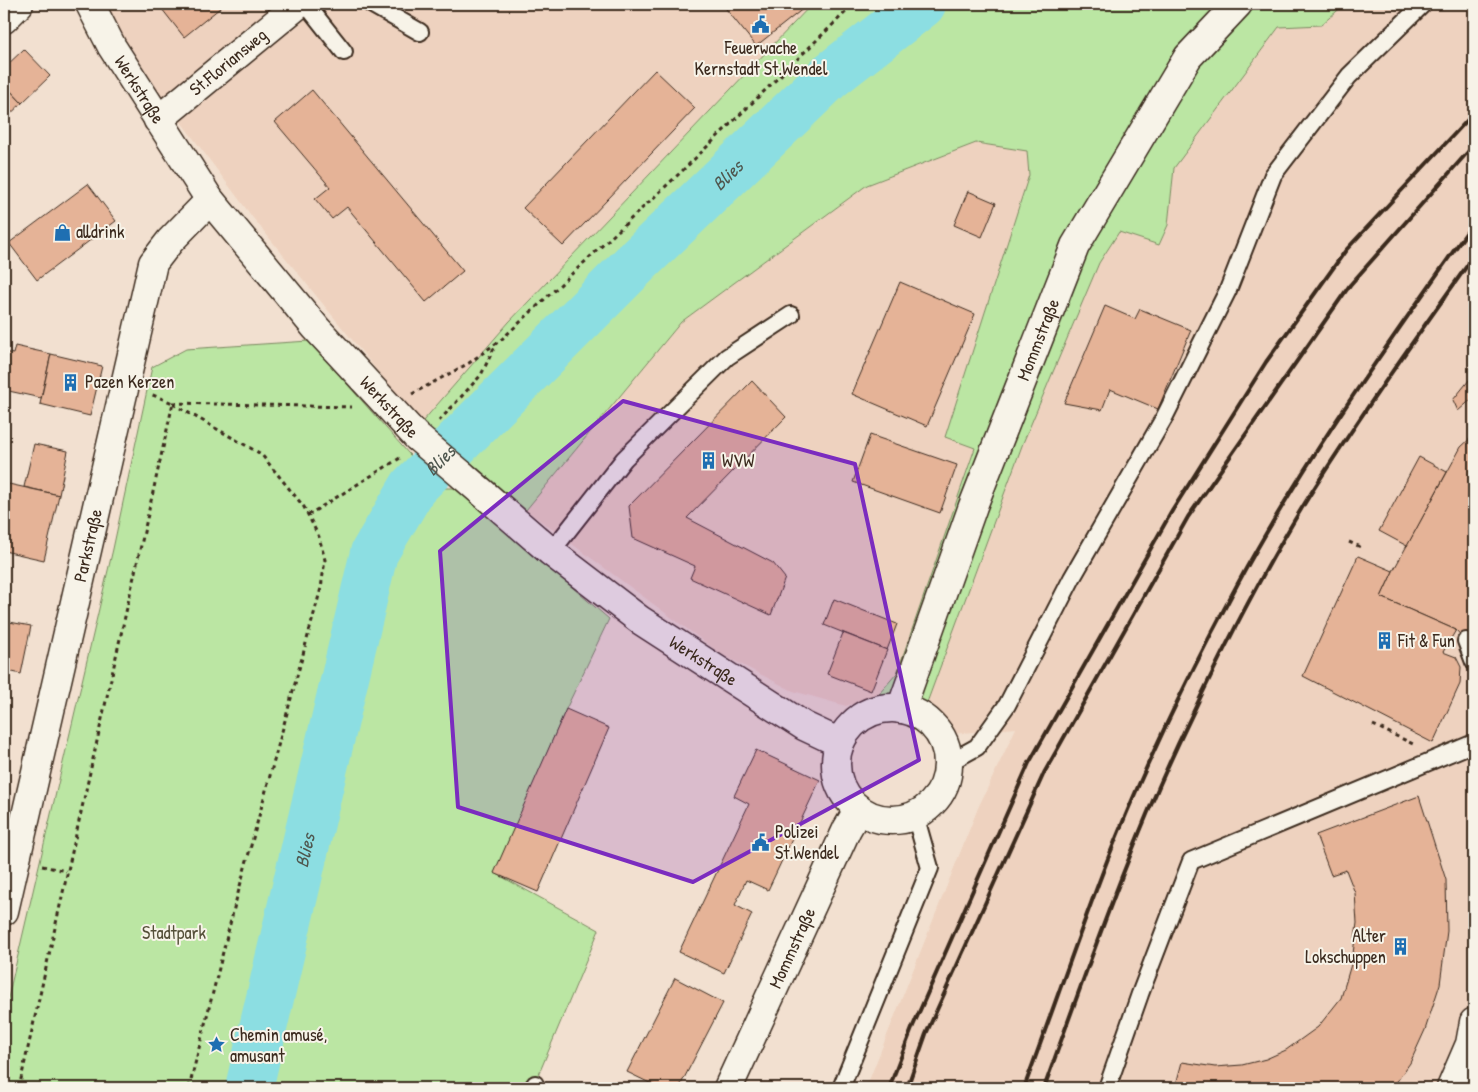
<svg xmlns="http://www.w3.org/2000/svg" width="1478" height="1092" font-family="'Patrick Hand',sans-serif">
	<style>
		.built { fill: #eed2bf }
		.green { fill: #bbe6a3; stroke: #7b8860 }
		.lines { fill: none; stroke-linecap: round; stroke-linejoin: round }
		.river { stroke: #8cdee2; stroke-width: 48 }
		.building { fill: #e5b397; stroke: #3b2a1e }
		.lane-casing { stroke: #3b2a1e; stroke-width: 20 }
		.street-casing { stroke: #3b2a1e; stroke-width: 31 }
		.secondary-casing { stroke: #3b2a1e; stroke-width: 31 }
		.path { stroke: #3b2a1e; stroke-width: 3; stroke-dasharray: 4 4; stroke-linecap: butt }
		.lane { stroke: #f7f3e8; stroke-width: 16 }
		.street { stroke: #f7f3e8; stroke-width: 28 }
		.secondary { stroke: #f7f3e8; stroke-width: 28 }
		.rail { stroke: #3b2a1e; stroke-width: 4 }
		.street-bridge-casing { stroke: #3b2a1e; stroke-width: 31; stroke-linecap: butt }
		.street-bridge { stroke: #f7f3e8; stroke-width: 28 }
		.marked { fill: #7b2cbf; fill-opacity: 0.2; stroke: #7b2cbf; stroke-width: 4; stroke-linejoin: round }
		.labels { text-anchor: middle; stroke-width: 4; stroke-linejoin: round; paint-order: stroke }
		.poi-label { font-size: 18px; fill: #3b2a1e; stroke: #f7f3e8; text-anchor: start }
		.street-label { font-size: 18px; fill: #3b2a1e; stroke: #f7f3e8 }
		.park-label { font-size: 18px; fill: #555039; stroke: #f7f3e8 }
		.water-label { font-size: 19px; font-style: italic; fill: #4f574f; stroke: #f7f3e8 }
	</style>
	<rect width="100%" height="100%" fill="#f2e0d0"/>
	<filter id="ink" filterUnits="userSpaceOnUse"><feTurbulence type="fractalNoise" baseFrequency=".02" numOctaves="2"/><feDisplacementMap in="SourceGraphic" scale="10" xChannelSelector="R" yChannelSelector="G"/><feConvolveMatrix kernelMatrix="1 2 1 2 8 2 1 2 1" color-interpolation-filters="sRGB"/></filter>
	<g filter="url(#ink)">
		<g class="built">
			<polygon points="102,4 812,4 509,322 423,421 388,384 253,218 160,94"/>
			<polygon points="1345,4 1474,4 1474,1088 866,1088 978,808 1016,728 952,734 925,708 1023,443 1099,263 1119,232 1159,245 1168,225 1174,168 1279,27 1321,25"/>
			<polygon points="976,143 1027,151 1029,175 945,437 975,448 897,673 878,695 846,706 793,691 721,654 526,510 681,322 867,185"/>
		</g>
		<g class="green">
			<polygon points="812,4 1345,4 1321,25 1279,27 1174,168 1168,225 1159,245 1119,232 1099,263 1023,443 925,708 878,695 897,673 975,448 945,437 1029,175 1027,151 976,143 867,185 681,322 526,510 423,421 509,322"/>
			<polygon points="309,341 409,454 443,488 457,488 609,619 566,709 495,873 599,930 533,1088 4,1088 4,1015 113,549 152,367 186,349"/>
		</g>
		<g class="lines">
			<path class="river" id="s1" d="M249 1088 374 553 413 487 638 261 830 76 922 4"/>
		</g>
		<g class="building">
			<polygon points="158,4 225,4 184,37"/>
			<polygon points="722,4 809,4 756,46"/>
			<polygon points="24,49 50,76 22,103 4,84 4,68"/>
			<polygon points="655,70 695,108 563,246 523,208"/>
			<polygon points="4,84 22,103 4,120"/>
			<polygon points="312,90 463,271 426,302 347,207 332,219 315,199 330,187 275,122"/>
			<polygon points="88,184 116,221 37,280 9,243"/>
			<polygon points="968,191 996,203 982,237 954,225"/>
			<polygon points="900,282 975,314 927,426 852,394"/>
			<polygon points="1105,306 1135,319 1140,309 1191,330 1158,409 1110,389 1102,410 1064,403"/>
			<polygon points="15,346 51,354 41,398 4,390 4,352 13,354"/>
			<polygon points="51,354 102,366 90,416 40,404"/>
			<polygon points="1474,374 1474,397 1458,411 1453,400"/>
			<polygon points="752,381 786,417 687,518 773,563 785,578 771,615 690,578 695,566 633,538 629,506"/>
			<polygon points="870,435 957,465 940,513 853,482"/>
			<polygon points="1474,435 1474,624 1466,641 1456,630 1381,597 1393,571 1461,447"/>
			<polygon points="34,444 68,451 59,495 24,487"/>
			<polygon points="1419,457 1447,472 1407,546 1379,531"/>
			<polygon points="4,483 59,495 44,560 4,551"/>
			<polygon points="1358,556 1393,571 1381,597 1456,630 1443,652 1456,657 1461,667 1460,684 1433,743 1303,676"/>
			<polygon points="834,599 897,624 887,650 824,625"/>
			<polygon points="4,621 31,626 21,674 4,670"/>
			<polygon points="843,633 887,650 871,691 827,674"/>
			<polygon points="566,709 609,728 538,892 494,873"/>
			<polygon points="756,750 820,780 768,890 746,880 735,905 752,914 724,973 679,952 749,804 734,796"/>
			<polygon points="1419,796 1446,880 1447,931 1440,984 1425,1030 1410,1063 1393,1087 1175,1088 1182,1062 1215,1067 1242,1065 1266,1059 1286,1050 1318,1027 1341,998 1352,961 1357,923 1355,893 1346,870 1331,875 1316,835"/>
			<polygon points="675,978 723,1003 679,1088 660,1088 627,1072"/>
		</g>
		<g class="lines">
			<defs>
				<g id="lane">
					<polyline points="306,4 344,52"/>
					<polyline points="371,4 420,32"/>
					<polyline points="551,552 624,459 727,357 791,315"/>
					<polyline points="1466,641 1474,662"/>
					<polyline points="948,763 977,747 1007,705 1072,578 1164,418 1228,290 1273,175 1349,76 1423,4"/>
					<polyline points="533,1088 535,1084"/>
					<polyline points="841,1088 930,868 915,815"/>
					<polyline points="1107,1088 1140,994 1191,861 1474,743"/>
				</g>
				<g id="street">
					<path id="s2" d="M90 4 112 47 210 200 316 328 417 437"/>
					<polyline points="4,19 19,4"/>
					<path id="s3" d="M158 120 299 4"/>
					<path id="s4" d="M462 475 551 552 640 620 804 726 840 743"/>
					<path id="s5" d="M4 911 153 263 170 241 210 200"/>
					<polyline points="1451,1088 1470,1044 1474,1022"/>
				</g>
				<g id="secondary">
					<circle cx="892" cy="764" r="56"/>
					<path id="s6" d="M901 709 973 506 1075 246 1188 57 1238 4"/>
					<path id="s7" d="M728 1088 847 829 858 810"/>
				</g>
			</defs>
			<use href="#lane" class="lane-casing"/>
			<use href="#street" class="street-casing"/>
			<use href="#secondary" class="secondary-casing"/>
			<g class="path">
				<polyline points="412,394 469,363 502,339 680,173 854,4"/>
				<polyline points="173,403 352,407"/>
				<polyline points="173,404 261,454 304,507 319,537 325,560 321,588 234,908 189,1088"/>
				<polyline points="439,421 481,375 496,344"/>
				<polyline points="308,515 400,458"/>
				<polyline points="1349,542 1363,548"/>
				<polyline points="1373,725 1413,744"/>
				<polyline points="42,866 66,871"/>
				<polyline points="19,1088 173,403 150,394"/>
			</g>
			<use href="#lane" class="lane"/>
			<use href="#street" class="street"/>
			<use href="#secondary" class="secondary"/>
			<g class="rail">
				<polyline points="889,1088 913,1026 1029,763 1172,511 1266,362 1346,250 1474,113"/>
				<polyline points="907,1088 926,1034 1044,773 1188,517 1350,285 1474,145"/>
				<path d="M1024 1088C1052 1013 1078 936 1107 861 1144 767 1189 674 1237 585 1306 457 1391 340 1474 222"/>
				<path d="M1044 1088C1089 964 1132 838 1190 719 1227 641 1267 563 1313 490 1364 410 1419 333 1474 256"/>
			</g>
			<defs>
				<polyline id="street-bridge" points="417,437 462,475"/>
			</defs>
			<use href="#street-bridge" class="street-bridge-casing"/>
			<use href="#street-bridge" class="street-bridge"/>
		</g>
	</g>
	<path class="marked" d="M623 401 855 464 919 760 693 882 458 807 440 551Z"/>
	<defs>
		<symbol id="civic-bare" viewBox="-9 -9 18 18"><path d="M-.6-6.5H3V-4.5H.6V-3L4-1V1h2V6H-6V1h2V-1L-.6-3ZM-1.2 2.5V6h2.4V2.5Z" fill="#1f6fb2" stroke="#f7f3e8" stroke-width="2.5" paint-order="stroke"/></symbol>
		<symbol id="shop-bare" viewBox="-9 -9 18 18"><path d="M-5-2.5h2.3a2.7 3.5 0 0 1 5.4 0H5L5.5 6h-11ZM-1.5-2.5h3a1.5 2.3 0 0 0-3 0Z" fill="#1f6fb2" stroke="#f7f3e8" stroke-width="2.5" paint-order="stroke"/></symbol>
		<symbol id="building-bare" viewBox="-9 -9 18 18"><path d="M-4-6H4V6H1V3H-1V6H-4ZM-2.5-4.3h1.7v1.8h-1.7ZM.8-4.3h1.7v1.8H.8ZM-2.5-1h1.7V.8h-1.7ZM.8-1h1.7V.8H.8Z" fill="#1f6fb2" stroke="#f7f3e8" stroke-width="2.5" paint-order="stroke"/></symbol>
		<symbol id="sight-bare" viewBox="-9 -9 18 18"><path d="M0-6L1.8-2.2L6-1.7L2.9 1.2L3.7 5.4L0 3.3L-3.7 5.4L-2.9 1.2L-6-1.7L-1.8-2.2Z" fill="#1f6fb2" stroke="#f7f3e8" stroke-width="2.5" paint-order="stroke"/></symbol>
	</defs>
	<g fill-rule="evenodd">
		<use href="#civic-bare" x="748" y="12" width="25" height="25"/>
		<use href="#shop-bare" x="50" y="220" width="25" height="25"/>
		<use href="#building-bare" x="58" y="370" width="25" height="25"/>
		<use href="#building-bare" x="696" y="448" width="25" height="25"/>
		<use href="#building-bare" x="1372" y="628" width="25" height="25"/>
		<use href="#civic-bare" x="748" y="830" width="25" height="25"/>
		<use href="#building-bare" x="1388" y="934" width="25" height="25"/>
		<use href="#sight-bare" x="204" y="1032" width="25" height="25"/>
	</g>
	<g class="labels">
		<g class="poi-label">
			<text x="761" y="54" text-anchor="middle">Feuerwache<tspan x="761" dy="21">Kernstadt St.Wendel</tspan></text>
			<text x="76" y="238">alldrink</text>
			<text x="85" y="388">Pazen Kerzen</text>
			<text x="722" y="467">WVW</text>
			<text x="1398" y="647">Fit &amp; Fun</text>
			<text x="775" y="838">Polizei<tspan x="775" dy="21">St.Wendel</tspan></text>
			<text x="1386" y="942" text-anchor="end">Alter<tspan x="1386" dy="21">Lokschuppen</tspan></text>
			<text x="230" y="1041">Chemin amusé,<tspan x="230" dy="21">amusant</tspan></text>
		</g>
		<g class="street-label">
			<text dy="6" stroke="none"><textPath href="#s3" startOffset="91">St.Floriansweg</textPath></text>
			<text dy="6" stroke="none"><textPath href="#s2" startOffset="99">Werkstraße</textPath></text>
			<text dy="6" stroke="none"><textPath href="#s6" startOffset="394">Mommstraße</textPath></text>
			<text dy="6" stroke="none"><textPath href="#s2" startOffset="504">Werkstraße</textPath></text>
			<text dy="6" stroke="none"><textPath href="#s5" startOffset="375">Parkstraße</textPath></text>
			<text dy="6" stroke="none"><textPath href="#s4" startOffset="305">Werkstraße</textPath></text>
			<text dy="6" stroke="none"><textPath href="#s7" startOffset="154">Mommstraße</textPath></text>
		</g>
		<g class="park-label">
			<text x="174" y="939">Stadtpark</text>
		</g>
		<g class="water-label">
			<text dy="7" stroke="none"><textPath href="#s1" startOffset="1069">Blies</textPath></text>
			<text dy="7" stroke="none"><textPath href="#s1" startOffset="664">Blies</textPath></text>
			<text dy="7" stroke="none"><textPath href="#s1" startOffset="244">Blies</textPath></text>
		</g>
	</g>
	<rect width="1478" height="1092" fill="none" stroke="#f7f3e8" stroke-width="20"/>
	<rect x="10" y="10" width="1458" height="1072" fill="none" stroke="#3b2a1e" stroke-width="2" filter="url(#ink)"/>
</svg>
